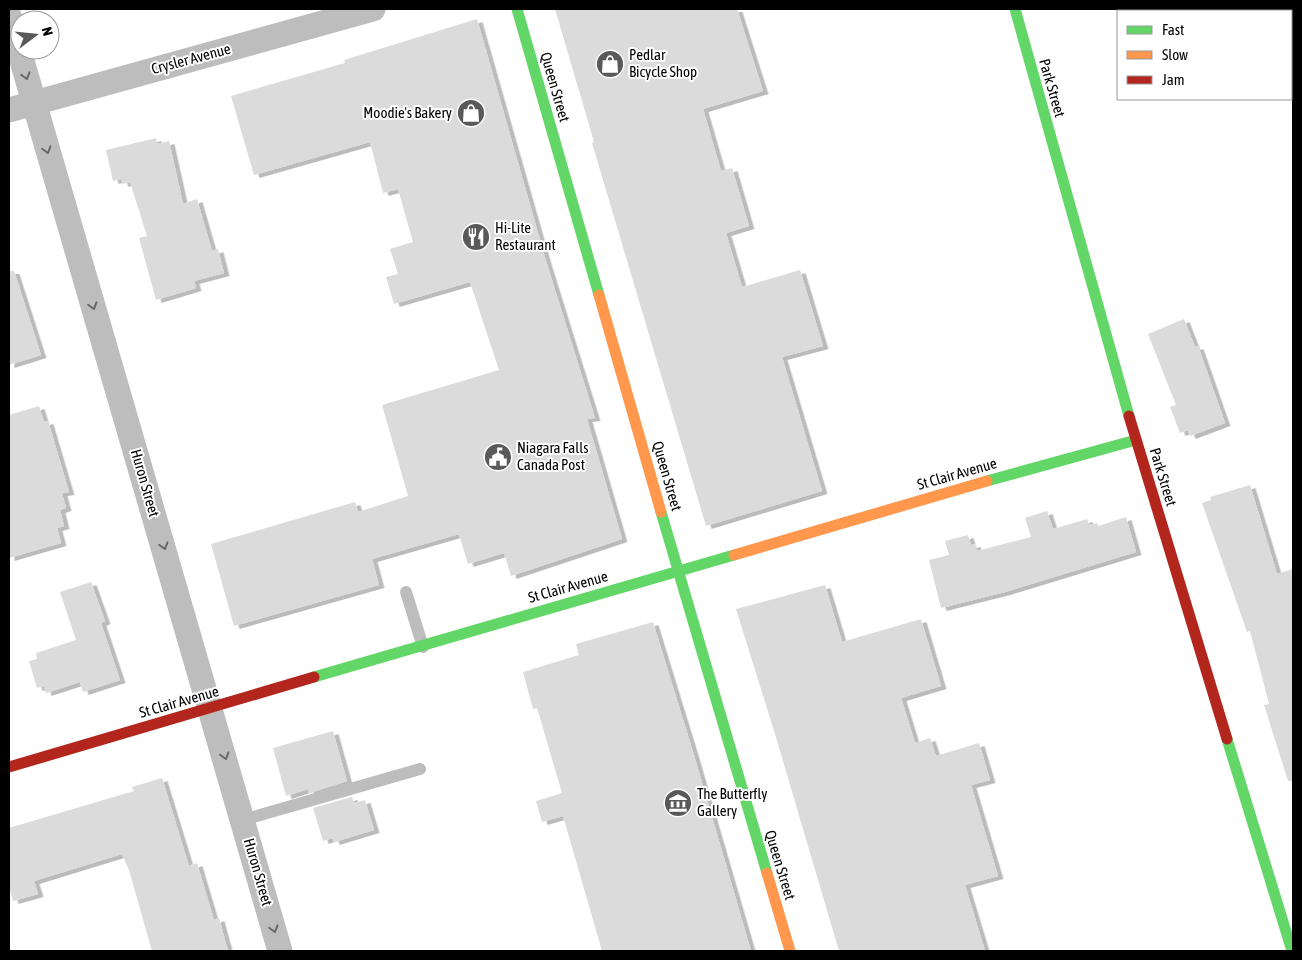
<svg xmlns="http://www.w3.org/2000/svg" width="1302" height="960" font-family="'Asap Condensed',sans-serif">
	<style>
		.building { fill: #dbdbdb; filter: url(#shadow) }
		.lines { fill: none; stroke-linecap: round; stroke-linejoin: round }
		.lane { stroke: #bdbdbd; stroke-width: 12 }
		.street { stroke: #bdbdbd; stroke-width: 25 }
		.fast { stroke: #63d668; stroke-width: 11 }
		.slow { stroke: #ff974d; stroke-width: 11 }
		.jam { stroke: #b3261e; stroke-width: 11 }
		.oneway { stroke: #686868 }
		.labels { text-anchor: middle; stroke-width: 4; stroke-linejoin: round; paint-order: stroke }
		.poi-label { font-size: 15px; fill: #000; stroke: #fff; text-anchor: start }
		.street-label { font-size: 15px; fill: #000; stroke: #fff }
	</style>
	<defs>
		<filter id="shadow"><feDropShadow dx="5.5" dy="3" stdDeviation="0" flood-color="#0004"/></filter>
	</defs>
	<rect width="100%" height="100%" fill="#fff"/>
	<g class="building">
		<polygon points="555,9 737,9 763,91 703,109 721,171 732,168 749,226 726,233 742,287 800,270 823,346 782,357 822,491 706,526 592,143 594,142"/>
		<polygon points="477,19 546,261 595,418 587,419 622,539 511,576 504,553 468,564 459,534 372,559 379,585 234,626 211,544 355,502 358,512 408,496 382,405 499,370 470,282 394,304 386,277 398,274 390,249 413,242 398,189 383,193 370,142 254,175 231,96 345,63 344,60"/>
		<polygon points="156,138 157,144 169,141 183,204 197,199 212,251 218,249 224,273 194,281 196,288 156,300 139,238 147,236 130,182 123,184 121,179 113,181 106,150"/>
		<polygon points="9,271 14,271 41,355 9,365"/>
		<polygon points="1184,319 1195,347 1198,346 1225,423 1190,436 1188,430 1180,433 1170,407 1176,405 1148,334"/>
		<polygon points="39,406 44,422 48,421 69,492 62,493 66,508 60,510 64,526 57,528 61,543 9,558 9,415"/>
		<polygon points="1250,485 1277,574 1293,569 1293,781 1288,781 1264,705 1269,704 1250,631 1247,632 1202,503 1211,500 1210,497"/>
		<polygon points="1047,511 1053,529 1087,519 1089,525 1097,523 1098,526 1126,517 1136,552 1005,592 941,608 929,560 949,555 945,541 968,535 971,545 975,544 977,551 1031,537 1025,518"/>
		<polygon points="91,582 105,621 101,623 120,680 83,692 80,682 46,693 44,686 37,688 29,661 37,659 36,653 76,640 60,592"/>
		<polygon points="825,585 842,642 921,619 941,686 901,698 915,743 930,738 936,756 979,743 990,780 971,785 998,876 965,885 985,951 839,951 775,734 736,609"/>
		<polygon points="653,622 693,752 751,951 602,951 563,816 542,822 536,801 562,793 537,708 533,709 523,672 579,655 576,644"/>
		<polygon points="333,731 347,781 309,793 308,789 286,796 273,748"/>
		<polygon points="162,778 189,866 197,863 214,920 219,918 228,951 152,951 129,870 122,854 34,881 38,894 13,901 9,886 9,828 134,791 132,787"/>
		<polygon points="352,797 354,803 365,800 374,830 334,842 333,838 323,841 313,808"/>
	</g>
	<g class="lines">
		<g class="lane">
			<polyline points="406,592 423,647"/>
			<polyline points="243,820 420,769"/>
		</g>
		<g class="street">
			<polyline points="9,16 280,951"/>
			<polyline points="9,110 373,9"/>
		</g>
		<g class="fast">
			<polyline points="517,9 599,295"/>
			<polyline points="1015,9 1129,416"/>
			<polyline points="987,481 1136,440"/>
			<polyline points="661,512 767,873"/>
			<polyline points="314,677 734,555"/>
			<polyline points="1227,739 1292,951"/>
		</g>
		<g class="slow">
			<polyline points="599,295 661,512"/>
			<polyline points="734,555 987,481"/>
			<polyline points="767,873 790,951"/>
		</g>
		<g class="jam">
			<polyline points="1129,416 1227,739"/>
			<polyline points="9,767 314,677"/>
		</g>
	</g>
	<defs><path id="oneway-chevron" d="M-2-3.5L2.5 0L-2 3.5" fill="none" stroke-width="1.6" stroke-linecap="round" stroke-linejoin="round" transform="scale(1.25)"/></defs>
	<g class="oneway">
		<use href="#oneway-chevron" transform="translate(26 76) rotate(74)"/>
		<use href="#oneway-chevron" transform="translate(47 150) rotate(74)"/>
		<use href="#oneway-chevron" transform="translate(93 306) rotate(74)"/>
		<use href="#oneway-chevron" transform="translate(164 546) rotate(74)"/>
		<use href="#oneway-chevron" transform="translate(225 756) rotate(74)"/>
		<use href="#oneway-chevron" transform="translate(274 929) rotate(74)"/>
	</g>
	<defs>
		<symbol id="shop-disc" viewBox="-11 -11 22 22"><circle r="9.5" fill="#595959" stroke="#fff"/><path d="M-5-2.5h2.3a2.7 3.5 0 0 1 5.4 0H5L5.5 6h-11ZM-1.5-2.5h3a1.5 2.3 0 0 0-3 0Z" fill="#fff"/></symbol>
		<symbol id="restaurant-disc" viewBox="-11 -11 22 22"><circle r="9.5" fill="#595959" stroke="#fff"/><path d="M-5-6h1v4h1v-4h1v4h1v-4h1v5L-1.5 .5V6h-2V.5L-5-1ZM5-6V6H3V1.5H1.5Q1.5-4 5-6Z" fill="#fff"/></symbol>
		<symbol id="civic-disc" viewBox="-11 -11 22 22"><circle r="9.5" fill="#595959" stroke="#fff"/><path d="M-.6-6.5H3V-4.5H.6V-3L4-1V1h2V6H-6V1h2V-1L-.6-3ZM-1.2 2.5V6h2.4V2.5Z" fill="#fff"/></symbol>
		<symbol id="museum-disc" viewBox="-11 -11 22 22"><circle r="9.5" fill="#595959" stroke="#fff"/><path d="M0-6L6-3V-2H-6V-3ZM-5-1h2V3h-2ZM-1-1h2V3h-2ZM3-1h2V3H3ZM-6 4H6V6H-6Z" fill="#fff"/></symbol>
	</defs>
	<g fill-rule="evenodd">
		<use href="#shop-disc" x="594" y="48" width="32" height="32"/>
		<use href="#shop-disc" x="455" y="97" width="32" height="32"/>
		<use href="#restaurant-disc" x="460" y="221" width="32" height="32"/>
		<use href="#civic-disc" x="482" y="441" width="32" height="32"/>
		<use href="#museum-disc" x="662" y="787" width="32" height="32"/>
	</g>
	<g class="labels">
		<g class="poi-label">
			<text x="629" y="60">Pedlar<tspan x="629" dy="17">Bicycle Shop</tspan></text>
			<text x="452" y="118" text-anchor="end">Moodie's Bakery</text>
			<text x="495" y="233">Hi-Lite<tspan x="495" dy="17">Restaurant</tspan></text>
			<text x="517" y="453">Niagara Falls<tspan x="517" dy="17">Canada Post</tspan></text>
			<text x="697" y="799">The Butterfly<tspan x="697" dy="17">Gallery</tspan></text>
		</g>
		<g class="street-label">
			<text transform="translate(191 59) rotate(-15)" y="5">Crysler Avenue</text>
			<text transform="translate(555 87) rotate(74)" y="5">Queen Street</text>
			<text transform="translate(1052 88) rotate(74)" y="5">Park Street</text>
			<text transform="translate(957 474) rotate(-16)" y="5">St Clair Avenue</text>
			<text transform="translate(667 476) rotate(74)" y="5">Queen Street</text>
			<text transform="translate(1163 477) rotate(73)" y="5">Park Street</text>
			<text transform="translate(145 483) rotate(74)" y="5">Huron Street</text>
			<text transform="translate(568 587) rotate(-16)" y="5">St Clair Avenue</text>
			<text transform="translate(179 702) rotate(-16)" y="5">St Clair Avenue</text>
			<text transform="translate(780 865) rotate(73)" y="5">Queen Street</text>
			<text transform="translate(258 872) rotate(74)" y="5">Huron Street</text>
		</g>
	</g>
	<rect width="1302" height="960" fill="none" stroke="#000000" stroke-width="20"/>
	<rect x="1117" y="10" width="175" height="90" fill="#ffffff" stroke="#999999"/>
	<rect x="1127" y="26" width="25" height="8" fill="#63d668" stroke="#999999"/>
	<text x="1162" y="35" font-size="15" fill="#000000">Fast</text>
	<rect x="1127" y="51" width="25" height="8" fill="#ff974d" stroke="#999999"/>
	<text x="1162" y="60" font-size="15" fill="#000000">Slow</text>
	<rect x="1127" y="76" width="25" height="8" fill="#b3261e" stroke="#999999"/>
	<text x="1162" y="85" font-size="15" fill="#000000">Jam</text>
	<g transform="translate(35 35) rotate(74)"><circle r="24" fill="#ffffff" stroke="#999999"/>
	<path d="M0-4L9 19L0 12L-9 19Z" fill="#595959"/>
	<text y="-8" font-size="14" font-weight="bold" text-anchor="middle" fill="#000000">N</text>
	</g>
</svg>
